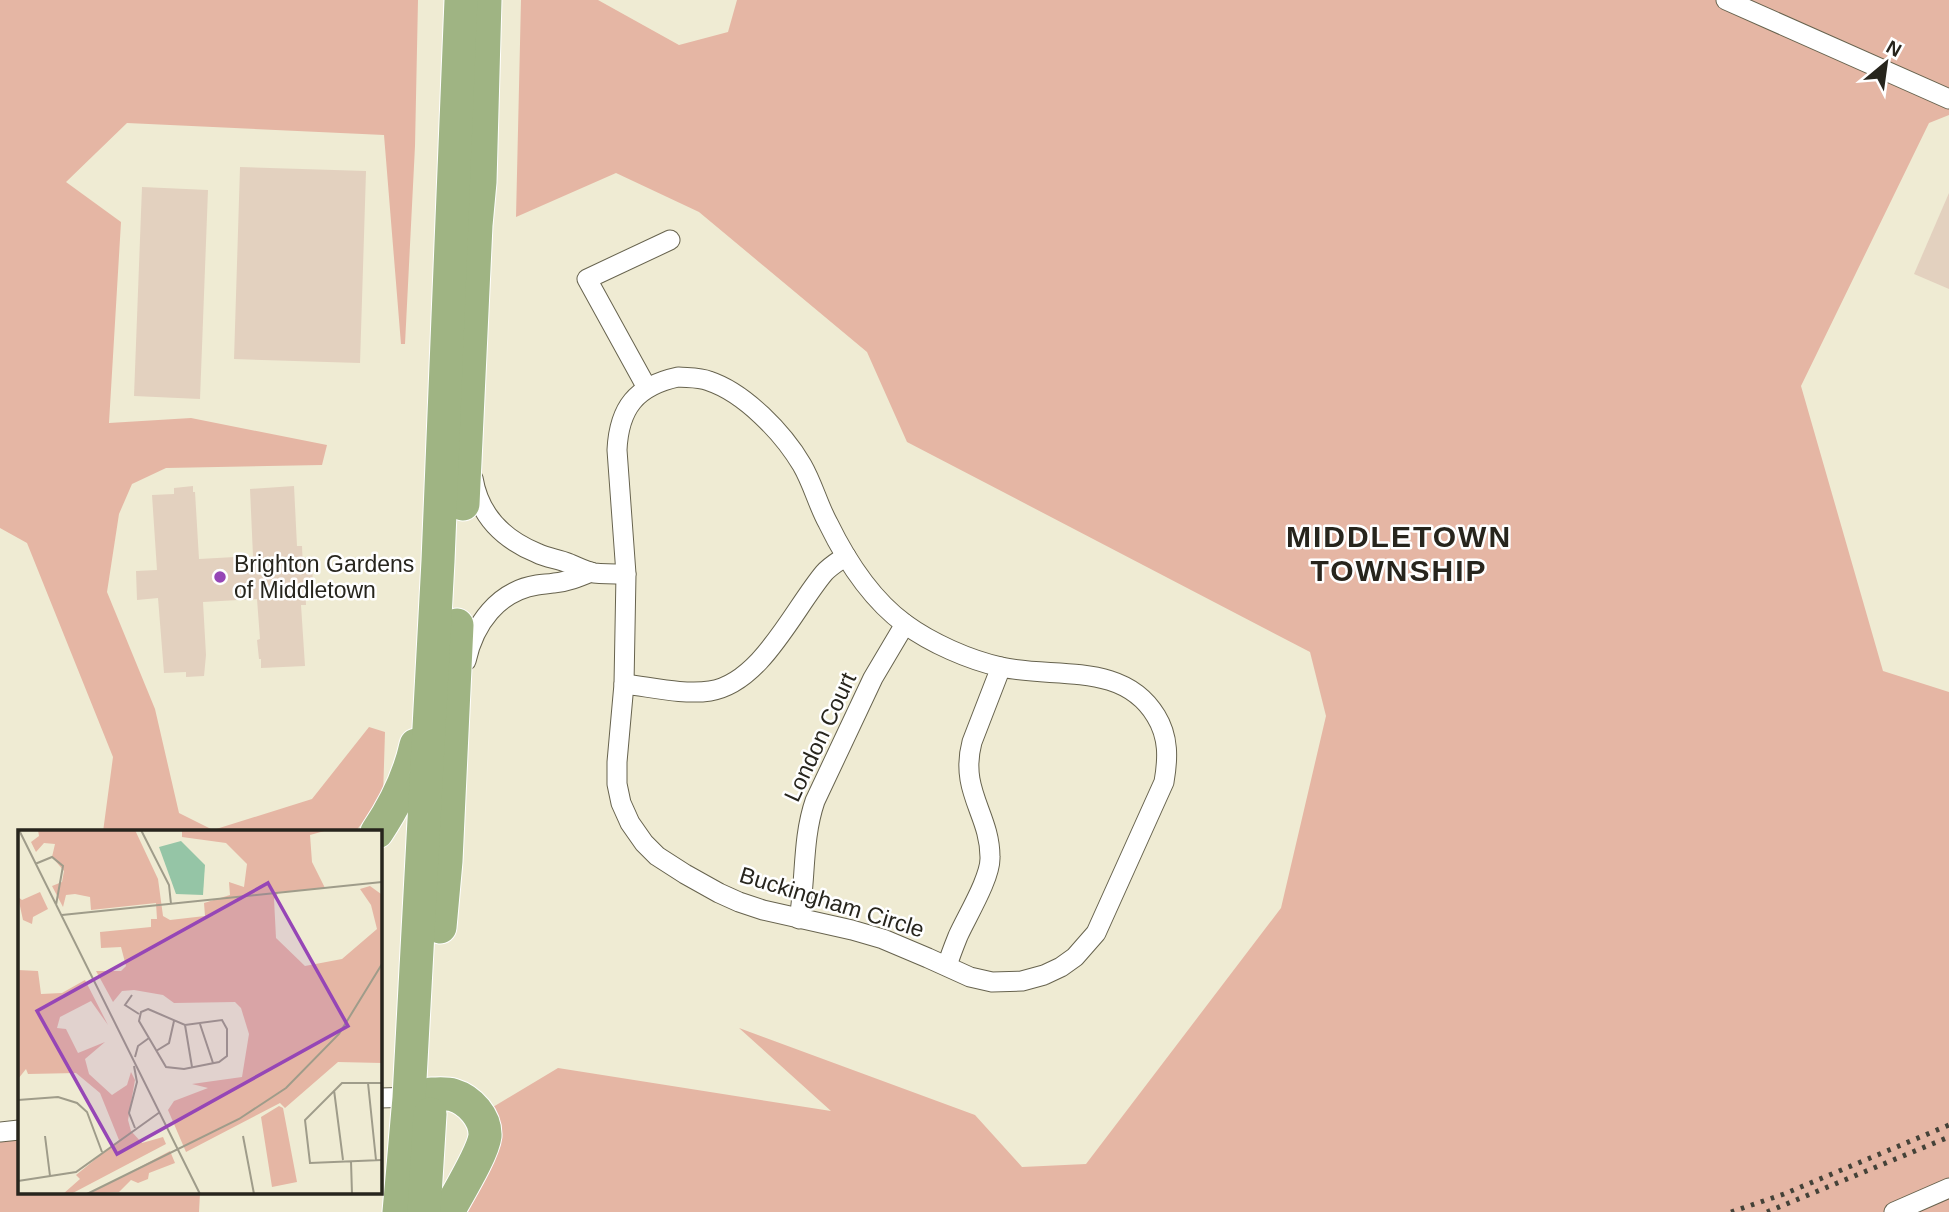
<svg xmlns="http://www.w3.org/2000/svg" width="1949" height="1212" font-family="Arial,sans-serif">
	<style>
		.green { fill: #e5b6a4 }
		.building { fill: #e3d1bf }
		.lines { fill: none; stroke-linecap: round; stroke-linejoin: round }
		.minor-casing { stroke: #67634e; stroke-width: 21 }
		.trunk-casing { stroke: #fff; stroke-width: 35 }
		.minor { stroke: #fff; stroke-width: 19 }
		.trunk { stroke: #9fb483; stroke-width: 33 }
		.rail { stroke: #444238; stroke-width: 5; stroke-dasharray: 3.5 7; stroke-linecap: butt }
		.poi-dot { fill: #9646b6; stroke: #fff; stroke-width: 2.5 }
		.labels { text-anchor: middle; stroke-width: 5; stroke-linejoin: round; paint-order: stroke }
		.poi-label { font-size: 23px; fill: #27251d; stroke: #fff; text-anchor: start }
		.street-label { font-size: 23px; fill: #27251d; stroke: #fff }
		.district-label { font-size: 30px; font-weight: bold; letter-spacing: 2px; fill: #27251d; stroke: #fff }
		.inset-road { fill: none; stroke: #9f9c8a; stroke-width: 2 }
		.view { fill: #9646b6; fill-opacity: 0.15; stroke: #9646b6; stroke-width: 3.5 }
		.inset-edge { fill: none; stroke: #27251d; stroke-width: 3.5 }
	</style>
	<rect width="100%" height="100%" fill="#efebd3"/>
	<g class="green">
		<polygon points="0,0 418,0 415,146 405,344 401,344 384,135 127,123 66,182 121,222 109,423 191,418 327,445 322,465 166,468 132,484 119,514 107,592 155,709 179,813 213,830 312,799 369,727 385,732 383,797 355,832 103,832 113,757 27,543 0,528"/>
		<polygon points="521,0 598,0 679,45 728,32 737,0 1949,0 1949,115 1929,123 1801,386 1883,671 1949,692 1949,1212 465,1212 488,1110 558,1068 831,1111 739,1028 975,1115 1022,1167 1086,1164 1281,908 1326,716 1310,652 907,442 867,352 699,212 616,173 516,217"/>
		<polygon points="19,1136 19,1193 200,1193 199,1212 0,1212 0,1139"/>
	</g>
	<g class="building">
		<polygon points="240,167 366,171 360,363 234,359"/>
		<polygon points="142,187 208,190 200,399 134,396"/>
		<polygon points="1949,193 1949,289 1914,274"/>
		<polygon points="193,486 193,492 195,492 199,559 253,556 250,489 294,486 297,546 302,546 303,569 312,568 313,582 305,583 306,605 301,605 305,666 261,668 261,659 259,659 257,640 260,639 257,599 203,602 206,655 204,676 186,677 186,672 164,673 158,598 137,600 136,571 157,570 152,495 174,494 174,488"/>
	</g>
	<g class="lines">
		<defs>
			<g id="minor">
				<polyline points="1726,0 1949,99"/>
				<path d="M678 377C688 378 699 377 709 381 745 393 783 433 802 465 813 484 818 505 828 523 846 560 871 599 905 624 931 643 969 660 1001 667 1054 679 1123 661 1156 716 1169 737 1168 759 1164 782L1096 933 1075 957 1061 967 1044 975 1022 981 992 982 970 977 928 958 883 939 852 930 763 910 739 902 719 893 685 874 657 856 644 843 630 823 621 803 617 784V762L624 684 626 574 617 450C619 408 636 386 678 377Z"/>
				<polyline points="647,388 587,279 670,240"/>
				<path d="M473 478C479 515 503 539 537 553 547 558 558 559 568 563 576 566 585 571 594 573 604 574 616 574 626 574"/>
				<path d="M466 661C474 624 498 591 537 585 543 584 549 584 554 583 567 582 579 577 591 572"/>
				<path d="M624 684C651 687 683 695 710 691 761 683 793 610 824 573 830 566 839 561 846 556"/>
				<path d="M799 919C806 879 802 839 815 801L873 678 905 624"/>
				<path d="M947 966C950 956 954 946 958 936 967 916 991 877 990 857 990 814 959 791 972 742L1001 667"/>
				<polyline points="380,1098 416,1097"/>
				<polyline points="0,1132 19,1130"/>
				<polyline points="1894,1212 1949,1188"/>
			</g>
			<g id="trunk">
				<polyline points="463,504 476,225 480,182 485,0"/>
				<path d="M377 832C395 805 409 777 416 745"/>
				<polyline points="440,927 446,861 457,625"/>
				<path d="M431 1094C438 1094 446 1093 453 1095 470 1100 486 1118 485 1136 483 1153 457 1195 448 1212"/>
				<polyline points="399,1212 409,1098 438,561 461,0"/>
				<polyline points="424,1212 430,1114"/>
			</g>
		</defs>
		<use href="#minor" class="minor-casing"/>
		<use href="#trunk" class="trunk-casing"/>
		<use href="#minor" class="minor"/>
		<use href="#trunk" class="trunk"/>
		<g class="rail">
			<polyline points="1731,1212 1784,1194 1949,1125"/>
			<polyline points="1767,1212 1949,1137"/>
		</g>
	</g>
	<circle class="poi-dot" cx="220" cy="577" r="7"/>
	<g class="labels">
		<g class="poi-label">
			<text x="234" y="572">Brighton Gardens<tspan x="234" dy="26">of Middletown</tspan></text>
		</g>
		<g class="street-label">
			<text transform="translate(820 737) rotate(-65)" y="8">London Court</text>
			<text transform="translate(832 902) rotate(17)" y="8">Buckingham Circle</text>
		</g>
		<g class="district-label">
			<text x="1399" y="547">MIDDLETOWN<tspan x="1399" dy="34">TOWNSHIP</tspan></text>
		</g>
	</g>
	<g transform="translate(18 830)">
		<rect width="364" height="364" fill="#efebd3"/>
		<path d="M20 0H117L140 49 145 86 152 90 187 86 186 73 212 65 211 52 226 57 229 34 208 13 164 7V0H310L292 5 294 32 307 58 261 62 256 69 258 108 287 136 324 129 359 99 353 75 342 59 352 56 363 64 364 233 320 232 267 278 262 273 168 322 150 280 156 271 190 258 174 254 224 247 231 204 223 178 217 172 156 173 145 165 116 160 104 161 95 172 78 141H103L108 136 103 117 83 118 82 102 133 97V89H139L138 73 73 80 72 67 57 64 48 65 45 77 34 56 44 52 46 41 34 27 37 14 26 13 18 22 13 12 21 6ZM22 62 30 79 15 87 14 94 5 90 0 67 4 70ZM0 140 20 141 23 164 44 163 67 150 90 195 73 171 42 187 39 198 48 199 60 223 87 212 67 229 71 244 94 265 109 255 113 242 117 250 110 290 113 301 124 313 145 307 148 314 53 364H45L62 349 58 345 101 310 82 263 58 243 10 244 8 239 0 249ZM261 276 265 278 279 352 254 357 243 287ZM152 321 157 333 131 343 130 349 120 353 113 350 101 362 71 364Z" fill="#e5b6a4"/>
		<path d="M163 11 187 35 185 65 158 64 141 17Z" fill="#95c5a6"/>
		<path class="inset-road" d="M1 0 182 364M123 0 151 55 153 74M17 34 34 27 45 36 38 75M44 85 364 52M114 165 107 175 121 184M130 179 167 195 204 190 209 199V226L201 232 166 239 148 237 121 191 123 182ZM182 194 195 233M167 195 174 237M138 221 151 213 156 191M117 227 120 216 131 208M116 236 119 252 111 283 117 298M350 253 358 330M364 253H324L287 290 292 333 364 330M316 260 325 330M0 270 40 267 59 273 69 282 84 322M27 306 32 346M225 306 236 364M333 331 334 364M0 351 58 342 142 282M69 364 221 289 268 258 321 204 364 134"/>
		<path class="view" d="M250 53 330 196 99 324 19 181Z"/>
		<rect width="364" height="364" class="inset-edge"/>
	</g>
	<g transform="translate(1886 63) rotate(29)" stroke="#ffffff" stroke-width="5" paint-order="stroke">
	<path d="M0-5L12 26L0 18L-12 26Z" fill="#27251d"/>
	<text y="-10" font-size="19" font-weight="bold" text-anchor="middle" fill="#27251d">N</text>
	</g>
</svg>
